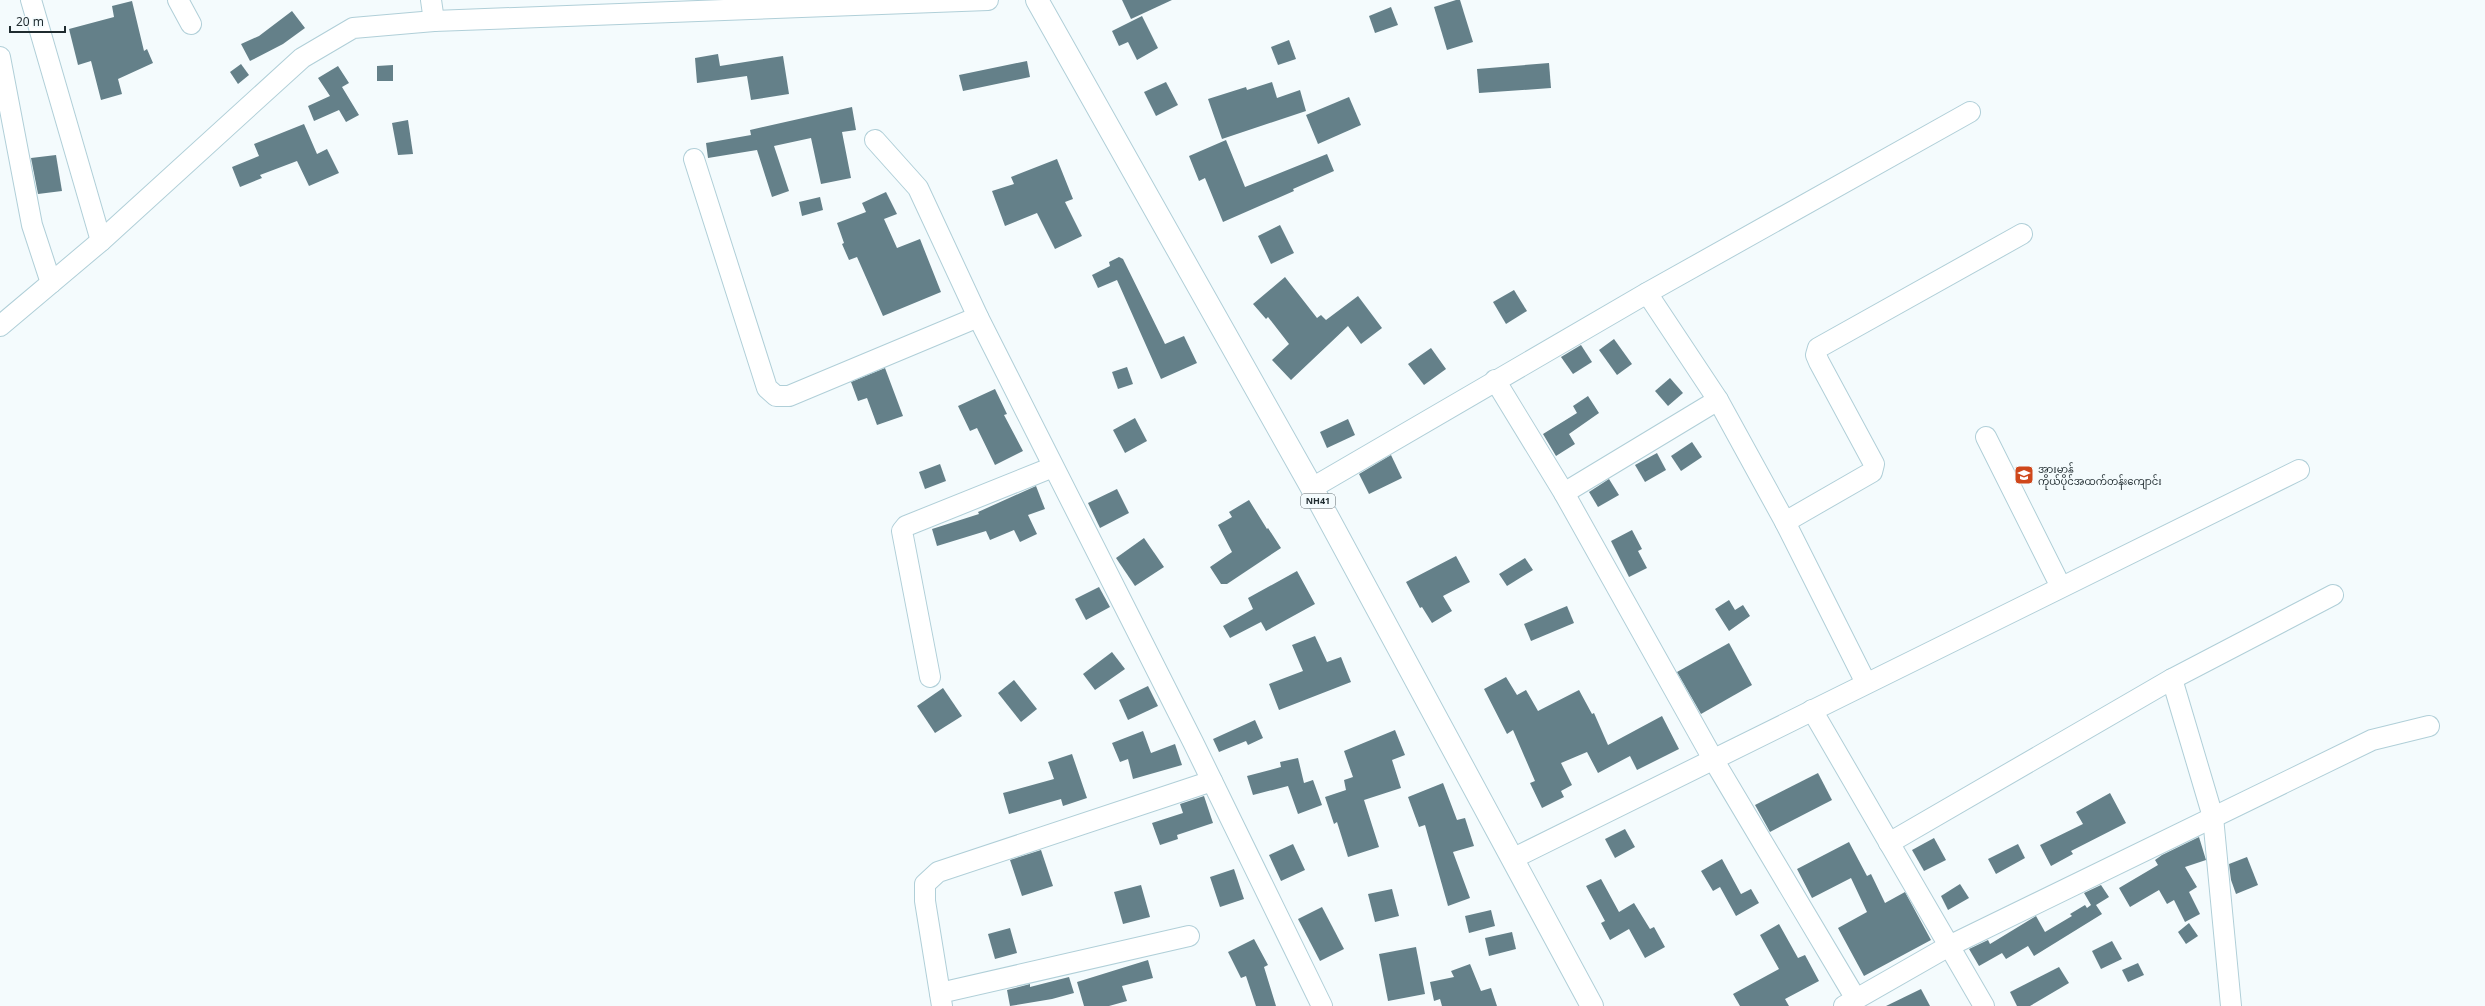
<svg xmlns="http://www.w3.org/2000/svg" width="2485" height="1006" font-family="Georgia,'Noto Sans Myanmar',serif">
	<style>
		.building { fill: #648089 }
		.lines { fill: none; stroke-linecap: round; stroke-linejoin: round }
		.minor-casing { stroke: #b0cfd8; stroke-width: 22 }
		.highway-casing { stroke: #b0cfd8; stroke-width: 24 }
		.minor { stroke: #fff; stroke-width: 20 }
		.highway { stroke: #fff; stroke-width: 22 }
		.labels { text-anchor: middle; stroke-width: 3.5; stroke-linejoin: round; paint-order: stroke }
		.shield { fill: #f4fbfd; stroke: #5f696d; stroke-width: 1 }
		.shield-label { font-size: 9px; font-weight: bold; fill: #1f2b2f }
		.poi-label { font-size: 10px; fill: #1f2b2f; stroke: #f4fbfd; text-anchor: start }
	</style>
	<rect width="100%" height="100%" fill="#f4fbfd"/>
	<g class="building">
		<polygon points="1122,0 1172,0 1131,19"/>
		<polygon points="1456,0 1460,0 1473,42 1447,50 1434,7"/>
		<polygon points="132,1 144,51 147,49 153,63 118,79 122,94 101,100 91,61 78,65 69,29 114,17 112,6"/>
		<polygon points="1391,7 1398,25 1375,33 1369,16"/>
		<polygon points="292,11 305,28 283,44 250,61 241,44 259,36"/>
		<polygon points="1142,16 1158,48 1137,60 1128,42 1119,46 1112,31"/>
		<polygon points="1289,40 1296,59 1278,65 1271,47"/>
		<polygon points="718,54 720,66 783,56 789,94 751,100 747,76 697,83 695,58"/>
		<polygon points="1027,61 1030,77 963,91 959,75"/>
		<polygon points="1549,63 1551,88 1479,93 1477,69"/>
		<polygon points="241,64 249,75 238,84 230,72"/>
		<polygon points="393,65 393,81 377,81 377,66"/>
		<polygon points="338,66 349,83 342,87 359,115 346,122 339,110 314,121 308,106 330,96 318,78"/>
		<polygon points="1166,82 1178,105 1156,116 1144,92"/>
		<polygon points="1272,82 1277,98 1300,90 1306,111 1222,139 1208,99 1246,87 1247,90"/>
		<polygon points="1349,97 1361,125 1318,144 1306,115"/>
		<polygon points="852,107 856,130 842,132 851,178 821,184 811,138 774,146 789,191 772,197 757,150 708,158 706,143 751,135 750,130"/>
		<polygon points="408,120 413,154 398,155 392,123"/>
		<polygon points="304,124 317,154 327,149 339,173 309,186 297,161 260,175 262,178 240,187 232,167 259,156 254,144"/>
		<polygon points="1226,140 1245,187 1327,154 1334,171 1293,189 1294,191 1223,222 1205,178 1199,181 1189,156"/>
		<polygon points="56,155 62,191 38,194 31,158"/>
		<polygon points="1057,159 1073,199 1065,202 1082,236 1055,249 1037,213 1005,226 992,191 1014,184 1011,177"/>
		<polygon points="886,192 897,214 884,219 897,248 920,239 941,292 883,316 857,257 849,260 842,244 844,243 837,223 866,212 862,203"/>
		<polygon points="820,197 823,210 802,216 799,202"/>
		<polygon points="1280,225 1294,253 1271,264 1258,236"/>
		<polygon points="1119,257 1123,259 1165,344 1184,336 1197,363 1161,379 1117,280 1098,288 1092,275 1110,266 1109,262"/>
		<polygon points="1285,277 1317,318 1321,315 1326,320 1358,296 1382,328 1361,344 1348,326 1291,380 1272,360 1289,344 1268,317 1266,319 1253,304"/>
		<polygon points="1514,290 1527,311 1506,324 1493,302"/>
		<polygon points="1614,339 1632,364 1617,375 1599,350"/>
		<polygon points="1581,345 1592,362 1573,374 1561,357"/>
		<polygon points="1431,348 1446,369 1424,385 1408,364"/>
		<polygon points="1127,367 1133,384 1118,389 1112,372"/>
		<polygon points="885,368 903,416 877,425 867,398 858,401 851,382"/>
		<polygon points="1670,378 1683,393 1668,406 1655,391"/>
		<polygon points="995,389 1007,414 1004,415 1023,451 995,465 977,428 970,431 958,406"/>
		<polygon points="1588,396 1599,413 1569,434 1575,444 1556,456 1543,434 1577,413 1573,406"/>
		<polygon points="1135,418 1147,441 1125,453 1113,430"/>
		<polygon points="1348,419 1355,435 1327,448 1320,432"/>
		<polygon points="1692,442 1702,457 1681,471 1671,456"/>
		<polygon points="1657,453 1666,470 1645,482 1635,465"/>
		<polygon points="1391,455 1402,478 1369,494 1359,474"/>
		<polygon points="940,464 946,481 925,489 919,472"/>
		<polygon points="1609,479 1619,495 1598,507 1589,492"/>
		<polygon points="1036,486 1045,509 1028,515 1037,534 1020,542 1014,530 990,540 986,531 937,546 932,529 979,514 978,512"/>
		<polygon points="1117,489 1129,513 1100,528 1088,503"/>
		<polygon points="1249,500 1267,529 1268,528 1281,548 1227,584 1221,584 1210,567 1232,552 1218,525 1232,517 1229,512"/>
		<polygon points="1632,530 1642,549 1638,551 1647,568 1629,577 1611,541"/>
		<polygon points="1144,538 1164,567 1135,586 1116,558"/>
		<polygon points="1456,556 1470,582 1443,596 1452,611 1432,623 1422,607 1420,608 1406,582"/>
		<polygon points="1525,558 1533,570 1507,586 1499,574"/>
		<polygon points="1297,571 1315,604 1266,631 1261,622 1230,638 1223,626 1253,609 1248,598"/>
		<polygon points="1099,587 1110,607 1086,620 1075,599"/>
		<polygon points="1729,600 1735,610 1743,605 1750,616 1729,631 1715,609"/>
		<polygon points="1567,606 1574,623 1531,641 1524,624"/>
		<polygon points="1315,636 1327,662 1341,657 1351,682 1279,710 1269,684 1303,671 1292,645"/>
		<polygon points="1729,643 1752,685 1701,714 1677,672"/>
		<polygon points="1112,652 1125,669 1095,690 1083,674"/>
		<polygon points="1506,677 1517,695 1526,690 1538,711 1579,690 1592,714 1594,713 1608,745 1662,716 1679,749 1637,770 1630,756 1598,773 1587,752 1561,763 1572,785 1561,791 1564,797 1542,808 1530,783 1535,781 1513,730 1507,734 1484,689"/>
		<polygon points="1014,680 1037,709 1021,722 998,693"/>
		<polygon points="1148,686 1158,706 1128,720 1119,700"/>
		<polygon points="943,688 962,716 935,733 917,706"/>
		<polygon points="1255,720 1263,738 1248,745 1246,741 1219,752 1213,739"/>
		<polygon points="1395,730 1405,755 1392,760 1401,788 1364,800 1379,847 1348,857 1337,822 1334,824 1325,797 1346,790 1344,780 1353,777 1344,751"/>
		<polygon points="1143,731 1151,753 1175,744 1182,765 1133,779 1128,759 1120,762 1112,743"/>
		<polygon points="1072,754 1087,798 1063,806 1061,799 1009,814 1003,793 1054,779 1048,762"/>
		<polygon points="1298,758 1304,783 1313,780 1322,805 1298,814 1288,786 1253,795 1247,776 1281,767 1280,762"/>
		<polygon points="1818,773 1832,800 1770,832 1755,805"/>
		<polygon points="1443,783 1457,820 1465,818 1474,846 1453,852 1470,898 1448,906 1425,825 1419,827 1408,797"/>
		<polygon points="2110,793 2126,823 2071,851 2073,854 2051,866 2040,845 2083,824 2076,812"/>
		<polygon points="1204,796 1213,823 1177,835 1178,839 1160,845 1152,823 1183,813 1180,804"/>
		<polygon points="1625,829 1635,847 1615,858 1605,839"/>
		<polygon points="2199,837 2206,860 2185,867 2197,887 2189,892 2200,914 2185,922 2174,900 2167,904 2159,890 2130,907 2119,888 2158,865 2155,860 2162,855"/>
		<polygon points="1934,838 1946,860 1924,871 1912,850"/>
		<polygon points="1849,842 1867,876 1871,874 1885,903 1905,892 1931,940 1864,976 1838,928 1867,912 1851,878 1812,898 1797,869"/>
		<polygon points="1293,844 1305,870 1281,881 1269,855"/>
		<polygon points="2018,844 2025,858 1996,874 1988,859"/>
		<polygon points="1041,850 1053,886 1022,896 1010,860"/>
		<polygon points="2247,857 2258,885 2236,894 2231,880 2229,864"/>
		<polygon points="1722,859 1741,894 1751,889 1759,903 1736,916 1720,887 1713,891 1701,871"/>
		<polygon points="1234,869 1244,899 1220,907 1210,877"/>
		<polygon points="1601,879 1619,912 1634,903 1650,929 1654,927 1665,947 1645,958 1629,929 1610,940 1601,923 1605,921 1586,886"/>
		<polygon points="1960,884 1969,898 1948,910 1941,896"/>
		<polygon points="1141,885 1150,917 1123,924 1114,892"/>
		<polygon points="2101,885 2109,897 2096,905 2102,914 2034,956 2028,946 2006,959 2002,953 1979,966 1969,949 1988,940 1990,944 2036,916 2045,932 2072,916 2070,914 2085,905 2087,908 2091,905 2084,893"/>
		<polygon points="1392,889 1399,916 1375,922 1368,894"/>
		<polygon points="1322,907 1344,949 1320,961 1298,919"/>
		<polygon points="1491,910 1495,926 1469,933 1465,916"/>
		<polygon points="2189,923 2198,936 2186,944 2178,932"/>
		<polygon points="1779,924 1798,958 1805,955 1819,981 1785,999 1789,1006 1740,1006 1733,994 1779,969 1760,935"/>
		<polygon points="1010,928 1017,953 995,959 988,934"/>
		<polygon points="1512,932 1516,949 1489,956 1485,938"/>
		<polygon points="1254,939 1268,965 1264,967 1276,1006 1256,1006 1246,976 1241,978 1228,952"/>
		<polygon points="2112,941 2122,959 2101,969 2092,951"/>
		<polygon points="1416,947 1425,994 1388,1001 1379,954"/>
		<polygon points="1148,960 1153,978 1122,986 1127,1001 1109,1006 1084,1006 1077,982"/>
		<polygon points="2138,963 2144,975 2128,982 2122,970"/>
		<polygon points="1470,964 1481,991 1491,988 1497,1006 1442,1006 1440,999 1434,1001 1430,982 1454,977 1451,971"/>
		<polygon points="2059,967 2069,983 2030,1006 2017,1006 2010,992"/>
		<polygon points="1069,977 1074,993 1052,999 1010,1006 1007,990 1030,984 1030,987"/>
		<polygon points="1921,989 1930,1006 1886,1006"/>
	</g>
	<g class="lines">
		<defs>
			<g id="minor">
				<polyline points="31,0 101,241"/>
				<polyline points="178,0 191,24"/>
				<polyline points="431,0 434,21"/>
				<polyline points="0,57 32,225 51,283"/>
				<polyline points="875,140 918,188 978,317 1193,742 1322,1006"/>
				<polyline points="694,159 767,388 776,396 789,396 978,317"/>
				<polyline points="1647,293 1718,400 1785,522 1866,683"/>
				<polyline points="0,326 101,241 302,58 353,28 434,21 988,0"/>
				<polyline points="1495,380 1564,493 1713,759 1856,999"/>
				<polyline points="1986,437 2061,587"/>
				<polyline points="1312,488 1647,293 1970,112"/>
				<polyline points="1564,493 1718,400"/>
				<polyline points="1785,522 1872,472 1874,464 1819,362 1816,355 1818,348 2022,234"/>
				<polyline points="930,677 902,531 906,526 1053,467"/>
				<polyline points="2172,679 2213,817 2231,1006"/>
				<polyline points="1812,710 1984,1006"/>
				<polyline points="1889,843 2172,679 2333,595"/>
				<polyline points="1512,859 2299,470"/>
				<polyline points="940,993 1189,936"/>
				<polyline points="942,1006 925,901 925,884 938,872 1212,781"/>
				<polyline points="1844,1006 1949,946 2372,740 2429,726"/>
			</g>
			<polyline id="highway" points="1037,0 1312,488 1592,1006"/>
		</defs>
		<use href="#minor" class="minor-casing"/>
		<use href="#highway" class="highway-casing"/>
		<use href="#minor" class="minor"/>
		<use href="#highway" class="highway"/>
	</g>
	<defs>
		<symbol id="school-square" viewBox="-11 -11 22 22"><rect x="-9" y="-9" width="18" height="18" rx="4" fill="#cf471b" stroke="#f4fbfd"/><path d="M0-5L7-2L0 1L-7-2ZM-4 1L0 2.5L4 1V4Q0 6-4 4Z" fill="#fff"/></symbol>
	</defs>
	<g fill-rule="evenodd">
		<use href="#school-square" x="2013" y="464" width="22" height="22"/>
	</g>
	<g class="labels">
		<rect class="shield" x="1301" y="494" width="34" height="14" rx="3"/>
		<g class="shield-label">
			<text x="1318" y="504">NH41</text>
		</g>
		<g class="poi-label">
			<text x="2038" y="473">အားမာန်<tspan x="2038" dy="12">ကိုယ်ပိုင်အထက်တန်းကျောင်း</tspan></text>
		</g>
	</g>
	<path d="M10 26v6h55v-6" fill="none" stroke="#1f2b2f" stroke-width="2"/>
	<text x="16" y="26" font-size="12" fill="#1f2b2f" stroke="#f4fbfd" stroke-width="3" paint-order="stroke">20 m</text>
</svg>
